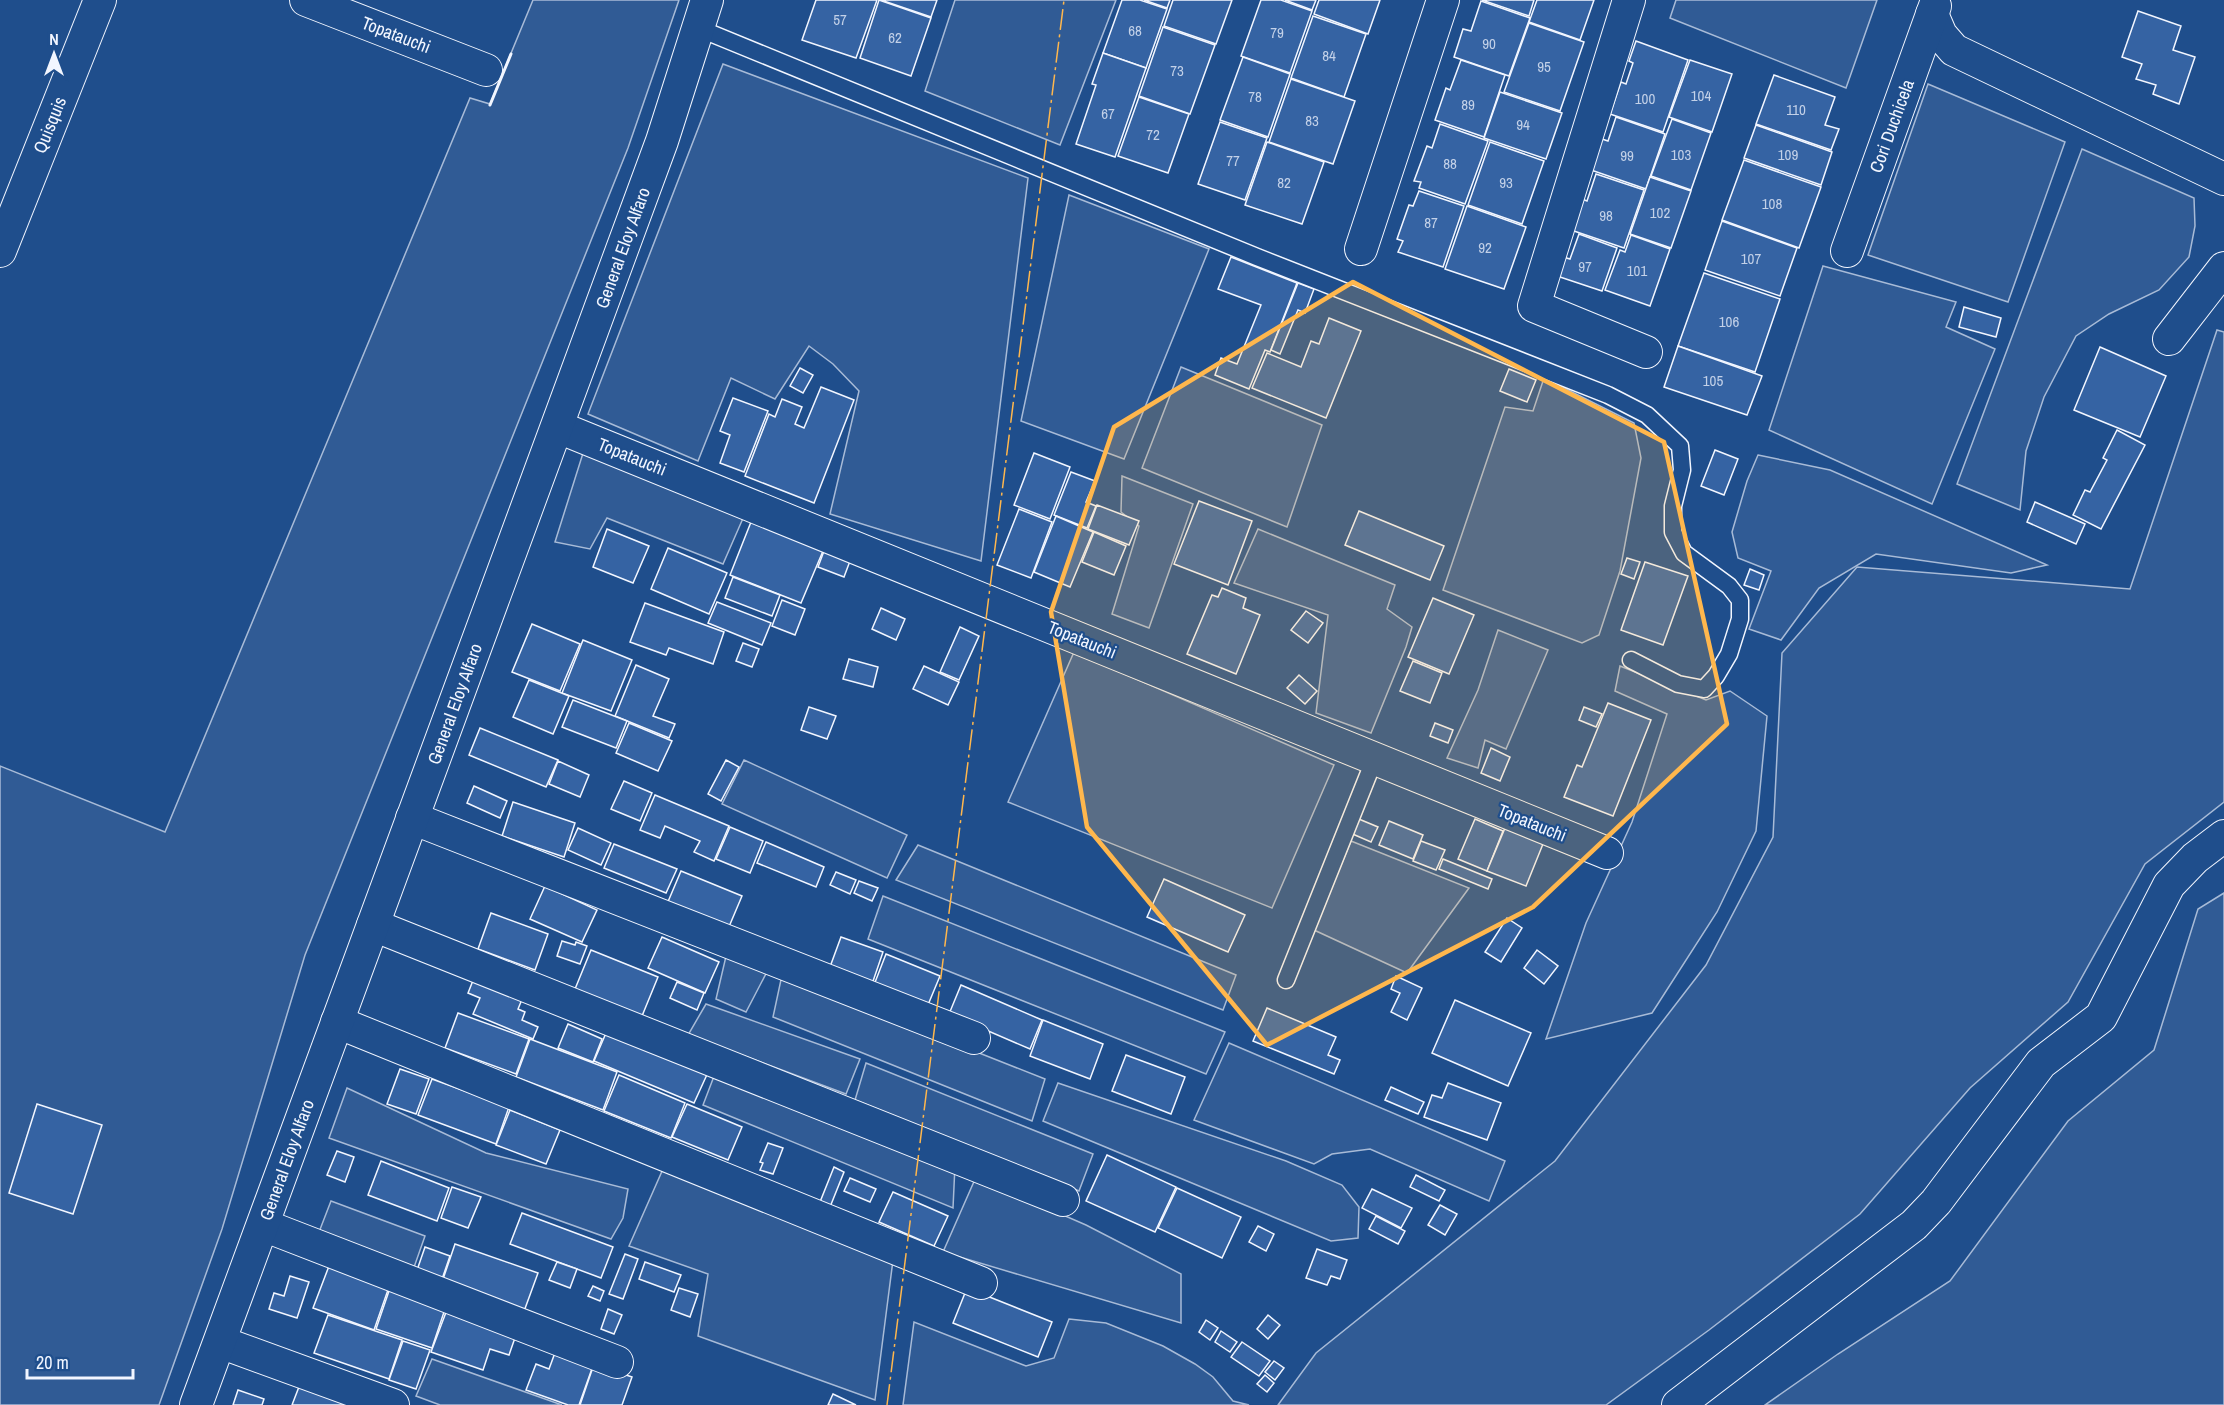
<svg xmlns="http://www.w3.org/2000/svg" width="2224" height="1405" font-family="'Archivo Narrow',sans-serif">
	<style>
		.green { fill: #305b95; stroke: #a8bbd7; stroke-width: 1.5 }
		.building { fill: #3563a3; stroke: #f2f6ff; stroke-width: 1.5 }
		.lines { fill: none; stroke-linecap: round; stroke-linejoin: round }
		.service-casing { stroke: #f2f6ff; stroke-width: 19 }
		.minor-casing { stroke: #f2f6ff; stroke-width: 34 }
		.service { stroke: #1f4e8c; stroke-width: 16 }
		.minor { stroke: #1f4e8c; stroke-width: 32 }
		.wall { stroke: #f2f6ff; stroke-width: 3 }
		.power { stroke: #ffb74d; stroke-width: 1.5; stroke-dasharray: 21 4.5 3 4.5; stroke-linecap: butt }
		.marked { fill: #ffb74d; fill-opacity: 0.2; stroke: #ffb74d; stroke-width: 4.5; stroke-linejoin: round }
		.labels { text-anchor: middle; stroke-width: 4.5; stroke-linejoin: round; paint-order: stroke }
		.number-label { font-size: 15px; fill: #c3d1e8 }
		.street-label { font-size: 18px; fill: #f2f6ff; stroke: #1f4e8c }
	</style>
	<rect width="100%" height="100%" fill="#1f4e8c"/>
	<g class="green">
		<polygon points="533,0 679,0 628,148 305,955 222,1229 159,1405 0,1405 0,766 165,832 470,98 490,104"/>
		<polygon points="955,0 1116,0 1060,145 925,91"/>
		<polygon points="1676,0 1877,0 1846,88 1670,18"/>
		<polygon points="723,64 1028,178 981,561 830,514 859,391 833,364 809,346 775,399 731,378 698,461 588,414"/>
		<polygon points="1928,84 2065,142 2008,302 1868,255"/>
		<polygon points="2082,149 2194,198 2195,226 2189,257 2159,290 2109,314 2076,336 2044,397 2026,451 2020,510 1957,484"/>
		<polygon points="1069,195 1209,249 1124,459 1021,421"/>
		<polygon points="1823,266 1956,302 1946,327 1995,349 1932,504 1769,430"/>
		<polygon points="2217,330 2224,332 2224,802 2145,864 2068,1002 1970,1088 1860,1214 1709,1330 1606,1405 1278,1405 1316,1353 1555,1161 1706,965 1773,837 1782,653 1857,567 2130,589"/>
		<polygon points="1181,367 1322,425 1287,527 1142,468"/>
		<polygon points="1544,378 1634,423 1641,458 1620,571 1599,635 1582,643 1443,590 1505,407 1533,411"/>
		<polygon points="584,450 744,516 723,564 607,518 590,549 555,542"/>
		<polygon points="1758,455 1830,470 2047,565 2011,573 1876,554 1819,588 1781,640 1749,629 1771,571 1738,558 1732,532 1747,481"/>
		<polygon points="1122,476 1193,504 1149,628 1112,614 1139,526 1121,512"/>
		<polygon points="1258,529 1395,585 1387,609 1412,627 1406,647 1371,733 1316,713 1328,615 1234,583"/>
		<polygon points="1498,630 1548,650 1506,749 1485,740 1478,768 1447,758 1478,690"/>
		<polygon points="1074,652 1334,765 1272,908 1008,802"/>
		<polygon points="1620,666 1706,700 1730,691 1767,716 1756,831 1717,912 1652,1013 1546,1039 1586,923 1632,822 1667,714 1615,691"/>
		<polygon points="744,760 907,835 887,878 722,804"/>
		<polygon points="1351,841 1469,888 1407,973 1314,930"/>
		<polygon points="918,845 1236,975 1223,1010 896,880"/>
		<polygon points="2224,893 2224,1405 1765,1405 1838,1354 1950,1281 2068,1121 2154,1050 2198,909"/>
		<polygon points="883,896 1225,1032 1206,1074 868,939"/>
		<polygon points="727,952 770,966 746,1012 716,999"/>
		<polygon points="782,975 1045,1079 1032,1121 773,1017"/>
		<polygon points="706,1004 860,1059 846,1094 688,1035"/>
		<polygon points="1229,1043 1505,1161 1489,1201 1370,1149 1332,1154 1314,1164 1194,1120"/>
		<polygon points="866,1063 1093,1154 1079,1191 855,1100"/>
		<polygon points="716,1071 955,1165 953,1208 703,1105"/>
		<polygon points="1058,1083 1286,1161 1342,1185 1359,1207 1358,1238 1331,1241 1043,1121"/>
		<polygon points="347,1088 486,1153 628,1189 623,1218 611,1239 329,1138"/>
		<polygon points="663,1169 893,1260 875,1400 698,1336 708,1274 629,1246"/>
		<polygon points="976,1177 1086,1225 1181,1274 1181,1323 943,1252"/>
		<polygon points="331,1201 425,1236 412,1273 319,1232"/>
		<polygon points="1069,1319 1106,1323 1163,1346 1195,1364 1213,1377 1233,1401 1249,1405 903,1405 914,1322 1026,1366 1054,1358"/>
		<polygon points="432,1359 562,1405 440,1405 416,1396"/>
	</g>
	<g class="building">
		<polygon points="816,0 877,0 856,58 802,40"/>
		<polygon points="879,0 931,18 911,76 860,58"/>
		<polygon points="881,0 937,0 931,17"/>
		<polygon points="1122,0 1140,0 1167,9 1146,68 1103,53"/>
		<polygon points="1144,0 1170,0 1167,8"/>
		<polygon points="1173,0 1232,0 1216,44 1164,26"/>
		<polygon points="1261,0 1281,0 1312,11 1290,73 1241,56"/>
		<polygon points="1285,0 1316,0 1312,10"/>
		<polygon points="1319,0 1380,0 1368,34 1314,14"/>
		<polygon points="1482,0 1534,0 1529,16"/>
		<polygon points="1537,0 1594,0 1580,40 1529,22"/>
		<polygon points="1481,1 1530,18 1509,76 1454,57 1463,29 1471,31"/>
		<polygon points="2138,11 2181,26 2173,50 2195,57 2179,104 2153,94 2156,85 2136,79 2142,64 2122,57"/>
		<polygon points="1313,16 1366,34 1344,97 1291,78"/>
		<polygon points="1529,23 1584,42 1560,111 1504,92"/>
		<polygon points="1163,27 1215,45 1190,114 1139,96"/>
		<polygon points="1636,41 1688,60 1663,132 1610,114 1621,82 1626,84 1633,63 1629,61"/>
		<polygon points="1103,53 1146,68 1115,157 1076,144 1096,85 1092,84"/>
		<polygon points="1243,57 1290,74 1268,137 1220,120"/>
		<polygon points="1461,60 1505,75 1484,137 1435,120 1446,88 1450,90"/>
		<polygon points="1690,60 1732,74 1712,132 1669,117"/>
		<polygon points="1774,75 1835,97 1825,125 1839,129 1831,150 1756,124"/>
		<polygon points="1291,79 1355,101 1333,164 1269,142"/>
		<polygon points="1500,92 1562,113 1546,159 1484,138"/>
		<polygon points="1139,97 1189,114 1168,173 1118,156"/>
		<polygon points="1616,117 1665,134 1646,189 1591,170 1602,139 1608,141"/>
		<polygon points="1672,119 1711,133 1691,190 1651,176"/>
		<polygon points="1220,122 1267,138 1245,200 1198,184"/>
		<polygon points="1440,124 1488,141 1465,204 1419,188 1421,182 1414,181 1427,146 1432,148"/>
		<polygon points="1756,125 1832,152 1821,185 1744,158"/>
		<polygon points="1267,142 1324,162 1302,224 1245,205"/>
		<polygon points="1490,142 1544,161 1522,224 1468,205"/>
		<polygon points="1744,160 1821,187 1799,248 1722,220"/>
		<polygon points="1596,174 1644,190 1624,248 1571,230 1582,199 1587,201"/>
		<polygon points="1650,177 1691,191 1671,248 1630,234"/>
		<polygon points="1419,191 1464,206 1443,267 1398,252 1403,241 1397,239 1409,205 1413,206"/>
		<polygon points="1467,206 1526,227 1504,289 1445,269"/>
		<polygon points="1722,221 1797,248 1780,296 1705,270"/>
		<polygon points="1579,234 1617,248 1602,291 1557,276 1563,257 1570,259"/>
		<polygon points="1631,235 1670,249 1650,306 1605,290 1620,250 1625,252"/>
		<polygon points="1231,257 1297,283 1270,352 1265,350 1249,389 1215,375 1221,358 1237,364 1261,305 1218,289"/>
		<polygon points="1704,273 1780,299 1755,372 1678,346"/>
		<polygon points="1298,283 1314,289 1305,313 1298,310 1280,354 1271,350"/>
		<polygon points="1964,307 2001,318 1996,337 1959,327"/>
		<polygon points="1329,318 1361,331 1326,418 1252,388 1267,353 1301,367 1311,341 1319,344"/>
		<polygon points="1678,346 1762,376 1747,415 1664,387"/>
		<polygon points="2100,347 2166,376 2140,437 2074,410"/>
		<polygon points="800,368 813,375 803,393 790,386"/>
		<polygon points="1509,369 1536,380 1527,402 1500,391"/>
		<polygon points="821,387 854,400 814,503 745,476 769,414 775,417 782,399 802,407 795,424 804,428"/>
		<polygon points="733,398 768,411 744,472 720,463 730,435 720,431"/>
		<polygon points="2117,430 2145,445 2101,529 2073,515 2085,490 2090,492 2107,460 2103,458"/>
		<polygon points="1715,450 1738,459 1724,495 1701,486"/>
		<polygon points="1034,453 1070,467 1050,519 1014,505"/>
		<polygon points="1071,472 1095,481 1086,502 1096,506 1087,528 1054,515"/>
		<polygon points="1199,501 1252,521 1228,585 1174,564"/>
		<polygon points="2035,502 2085,524 2076,544 2027,522"/>
		<polygon points="1097,505 1139,521 1129,545 1088,529"/>
		<polygon points="1019,509 1052,522 1031,578 997,565"/>
		<polygon points="1359,511 1444,546 1430,580 1345,545"/>
		<polygon points="1056,516 1093,532 1070,587 1034,572"/>
		<polygon points="751,522 823,551 801,603 730,575"/>
		<polygon points="607,529 649,546 633,583 593,567"/>
		<polygon points="1094,532 1126,546 1114,575 1082,562"/>
		<polygon points="668,548 727,573 709,614 651,589"/>
		<polygon points="824,551 850,561 844,577 818,567"/>
		<polygon points="1627,558 1640,562 1634,579 1621,574"/>
		<polygon points="1645,562 1688,576 1663,645 1621,630"/>
		<polygon points="1750,569 1764,575 1759,590 1744,585"/>
		<polygon points="733,577 780,595 772,616 725,598"/>
		<polygon points="1222,588 1246,598 1243,608 1260,615 1236,674 1187,654 1212,595 1218,597"/>
		<polygon points="1433,598 1474,615 1449,674 1408,657"/>
		<polygon points="782,600 805,609 795,635 772,626"/>
		<polygon points="717,602 771,623 762,645 708,623"/>
		<polygon points="645,603 724,632 713,664 669,648 666,655 630,642"/>
		<polygon points="881,608 905,619 896,640 872,629"/>
		<polygon points="1306,611 1323,623 1308,643 1291,630"/>
		<polygon points="532,624 580,644 560,691 512,672"/>
		<polygon points="960,627 979,636 959,680 940,672"/>
		<polygon points="583,640 632,660 611,711 562,693"/>
		<polygon points="743,643 759,649 752,667 736,661"/>
		<polygon points="849,659 878,667 873,687 843,679"/>
		<polygon points="1413,661 1442,673 1430,703 1400,691"/>
		<polygon points="636,665 669,679 653,716 675,724 669,738 615,716"/>
		<polygon points="924,666 959,682 948,705 913,689"/>
		<polygon points="1299,675 1317,691 1305,704 1287,688"/>
		<polygon points="529,680 569,696 553,734 513,717"/>
		<polygon points="573,700 627,721 616,748 562,727"/>
		<polygon points="1608,703 1651,720 1613,816 1564,797 1577,765 1582,767"/>
		<polygon points="809,707 836,716 827,739 801,730"/>
		<polygon points="1584,707 1602,714 1596,727 1579,720"/>
		<polygon points="629,723 672,741 658,771 616,753"/>
		<polygon points="1435,723 1453,730 1448,743 1430,736"/>
		<polygon points="480,728 558,760 546,787 469,755"/>
		<polygon points="1491,748 1510,757 1500,781 1481,773"/>
		<polygon points="726,760 739,767 721,801 708,794"/>
		<polygon points="558,761 589,775 580,797 549,784"/>
		<polygon points="624,781 652,793 640,821 611,809"/>
		<polygon points="474,786 507,801 500,818 467,803"/>
		<polygon points="655,795 729,826 714,861 694,852 700,841 665,826 660,838 640,830"/>
		<polygon points="513,802 575,823 564,857 502,836"/>
		<polygon points="1354,817 1378,827 1371,842 1348,832"/>
		<polygon points="1475,819 1503,831 1487,871 1458,859"/>
		<polygon points="1389,821 1423,835 1413,859 1379,845"/>
		<polygon points="730,827 763,841 750,873 716,859"/>
		<polygon points="578,828 611,843 601,865 568,850"/>
		<polygon points="1505,828 1543,844 1526,886 1487,871"/>
		<polygon points="1421,841 1445,850 1436,870 1413,861"/>
		<polygon points="766,842 824,867 816,887 757,863"/>
		<polygon points="614,844 677,869 666,893 604,868"/>
		<polygon points="1443,859 1492,879 1488,889 1439,869"/>
		<polygon points="681,871 742,896 728,929 667,904"/>
		<polygon points="836,872 856,880 850,894 830,885"/>
		<polygon points="1164,879 1245,915 1228,952 1147,917"/>
		<polygon points="859,881 878,888 872,901 854,893"/>
		<polygon points="545,886 597,910 582,942 530,919"/>
		<polygon points="491,913 548,934 535,970 478,949"/>
		<polygon points="1507,918 1522,928 1501,962 1485,952"/>
		<polygon points="662,937 719,962 705,993 648,968"/>
		<polygon points="841,937 883,952 870,990 827,975"/>
		<polygon points="562,941 575,945 576,942 587,946 580,964 557,956"/>
		<polygon points="591,950 658,977 642,1016 575,989"/>
		<polygon points="1537,950 1558,966 1544,984 1524,968"/>
		<polygon points="886,954 940,976 925,1012 872,990"/>
		<polygon points="1396,976 1422,988 1407,1020 1391,1012 1400,993 1391,989"/>
		<polygon points="474,978 523,997 518,1009 525,1012 522,1020 538,1027 533,1039 473,1014 480,998 468,993"/>
		<polygon points="677,982 704,993 697,1010 670,998"/>
		<polygon points="961,985 1042,1020 1030,1049 949,1014"/>
		<polygon points="1455,1000 1531,1033 1508,1086 1432,1053"/>
		<polygon points="1267,1008 1336,1037 1328,1055 1340,1060 1334,1074 1253,1041"/>
		<polygon points="458,1013 529,1039 516,1074 445,1048"/>
		<polygon points="1043,1020 1103,1044 1090,1079 1030,1056"/>
		<polygon points="568,1024 602,1039 593,1062 558,1048"/>
		<polygon points="609,1026 710,1068 694,1103 594,1061"/>
		<polygon points="530,1039 617,1072 603,1110 516,1077"/>
		<polygon points="1126,1055 1185,1077 1171,1114 1112,1091"/>
		<polygon points="400,1069 429,1079 416,1114 387,1104"/>
		<polygon points="619,1075 685,1103 671,1138 604,1111"/>
		<polygon points="432,1079 509,1107 496,1144 418,1115"/>
		<polygon points="1448,1083 1501,1103 1487,1140 1424,1117 1432,1095 1442,1098"/>
		<polygon points="1391,1087 1424,1102 1418,1114 1385,1100"/>
		<polygon points="37,1104 102,1125 73,1214 9,1193"/>
		<polygon points="687,1104 742,1127 728,1160 672,1137"/>
		<polygon points="510,1110 560,1130 546,1164 496,1145"/>
		<polygon points="768,1143 783,1148 773,1174 760,1170 763,1163 760,1162"/>
		<polygon points="337,1151 354,1157 345,1182 327,1175"/>
		<polygon points="1107,1155 1176,1187 1155,1232 1086,1201"/>
		<polygon points="381,1161 449,1188 437,1221 368,1195"/>
		<polygon points="834,1167 844,1172 830,1207 820,1202"/>
		<polygon points="1416,1175 1445,1190 1439,1201 1410,1187"/>
		<polygon points="850,1178 876,1189 870,1202 844,1191"/>
		<polygon points="452,1187 481,1197 468,1228 441,1218"/>
		<polygon points="1177,1188 1241,1217 1222,1258 1158,1228"/>
		<polygon points="1372,1189 1412,1208 1401,1228 1362,1208"/>
		<polygon points="893,1192 948,1216 934,1246 879,1222"/>
		<polygon points="1440,1205 1457,1214 1445,1235 1428,1225"/>
		<polygon points="522,1213 613,1247 601,1278 510,1244"/>
		<polygon points="1376,1216 1405,1231 1398,1244 1369,1229"/>
		<polygon points="1258,1226 1274,1234 1266,1251 1249,1242"/>
		<polygon points="455,1244 538,1273 523,1314 441,1285"/>
		<polygon points="425,1247 450,1256 440,1285 415,1276"/>
		<polygon points="1317,1249 1347,1260 1340,1279 1331,1276 1327,1285 1306,1278"/>
		<polygon points="625,1254 638,1259 623,1299 609,1294"/>
		<polygon points="557,1262 577,1269 570,1288 549,1280"/>
		<polygon points="645,1262 681,1275 674,1292 639,1279"/>
		<polygon points="329,1266 389,1287 374,1330 313,1308"/>
		<polygon points="290,1276 309,1282 297,1318 269,1309 274,1293 284,1296"/>
		<polygon points="593,1286 604,1291 600,1301 588,1296"/>
		<polygon points="390,1288 446,1306 432,1348 376,1329"/>
		<polygon points="679,1288 698,1294 690,1317 671,1310"/>
		<polygon points="967,1288 1052,1322 1038,1357 953,1323"/>
		<polygon points="448,1307 517,1332 509,1355 490,1349 483,1370 431,1352"/>
		<polygon points="608,1309 622,1315 614,1334 601,1329"/>
		<polygon points="328,1315 402,1340 389,1379 314,1353"/>
		<polygon points="1268,1315 1280,1325 1268,1339 1257,1329"/>
		<polygon points="1206,1320 1218,1328 1210,1340 1199,1332"/>
		<polygon points="1221,1331 1237,1342 1230,1352 1215,1342"/>
		<polygon points="403,1341 430,1350 416,1389 389,1380"/>
		<polygon points="1242,1342 1270,1361 1259,1376 1231,1357"/>
		<polygon points="556,1350 594,1363 579,1405 568,1405 526,1390 536,1364 549,1369"/>
		<polygon points="1274,1361 1284,1368 1275,1380 1265,1372"/>
		<polygon points="594,1364 632,1377 622,1405 580,1405"/>
		<polygon points="1265,1375 1274,1383 1267,1392 1257,1384"/>
		<polygon points="302,1379 367,1405 292,1405"/>
		<polygon points="238,1390 264,1399 262,1405 233,1405"/>
		<polygon points="833,1394 856,1405 828,1405"/>
	</g>
	<g class="lines">
		<defs>
			<g id="service">
				<polyline points="698,28 1257,257 1608,395 1647,415 1680,446 1682,470 1673,506 1673,532 1684,553 1729,586 1740,600 1740,619 1729,654 1716,676 1704,689 1678,684 1631,660"/>
				<polyline points="1286,980 1375,758"/>
			</g>
			<g id="minor">
				<polyline points="306,0 486,70"/>
				<polyline points="1629,0 1534,306 1646,352"/>
				<polyline points="1932,14 1941,35 1954,50 2224,179"/>
				<polyline points="1361,249 1443,0"/>
				<polyline points="0,251 100,0"/>
				<polyline points="1847,251 1935,6"/>
				<polyline points="2169,339 2224,268"/>
				<polyline points="558,427 1607,853"/>
				<polyline points="412,818 974,1038"/>
				<polyline points="373,925 1063,1200"/>
				<polyline points="337,1022 981,1283"/>
				<polyline points="263,1225 617,1362"/>
				<polyline points="220,1342 393,1405"/>
				<polyline points="196,1405 662,141 707,0"/>
				<polyline points="1678,1405 1914,1225 1936,1202 2041,1063 2101,1017 2169,885 2195,858 2224,836"/>
			</g>
		</defs>
		<use href="#service" class="service-casing"/>
		<use href="#minor" class="minor-casing"/>
		<use href="#service" class="service"/>
		<use href="#minor" class="minor"/>
		<polyline class="wall" points="490,105 511,54"/>
		<polyline class="power" points="887,1405 1064,0"/>
	</g>
	<path class="marked" d="M1353 282 1664 442 1727 724 1533 907 1267 1045 1087 827 1051 612 1114 427Z"/>
	<g class="labels">
		<g class="number-label">
			<text x="840" y="25">57</text>
			<text x="1135" y="36">68</text>
			<text x="1277" y="38">79</text>
			<text x="895" y="43">62</text>
			<text x="1489" y="49">90</text>
			<text x="1329" y="61">84</text>
			<text x="1544" y="72">95</text>
			<text x="1177" y="76">73</text>
			<text x="1701" y="101">104</text>
			<text x="1255" y="102">78</text>
			<text x="1645" y="104">100</text>
			<text x="1468" y="110">89</text>
			<text x="1796" y="115">110</text>
			<text x="1108" y="119">67</text>
			<text x="1312" y="126">83</text>
			<text x="1523" y="130">94</text>
			<text x="1153" y="140">72</text>
			<text x="1681" y="160">103</text>
			<text x="1788" y="160">109</text>
			<text x="1627" y="161">99</text>
			<text x="1233" y="166">77</text>
			<text x="1450" y="169">88</text>
			<text x="1284" y="188">82</text>
			<text x="1506" y="188">93</text>
			<text x="1772" y="209">108</text>
			<text x="1660" y="218">102</text>
			<text x="1606" y="221">98</text>
			<text x="1431" y="228">87</text>
			<text x="1485" y="253">92</text>
			<text x="1751" y="264">107</text>
			<text x="1585" y="272">97</text>
			<text x="1637" y="276">101</text>
			<text x="1729" y="327">106</text>
			<text x="1713" y="386">105</text>
		</g>
		<g class="street-label">
			<text transform="translate(396 35) rotate(21)" y="6">Topatauchi</text>
			<text transform="translate(50 125) rotate(-68)" y="6">Quisquis</text>
			<text transform="translate(1892 126) rotate(-70)" y="6">Cori Duchicela</text>
			<text transform="translate(623 248) rotate(-70)" y="6">General Eloy Alfaro</text>
			<text transform="translate(632 457) rotate(22)" y="6">Topatauchi</text>
			<text transform="translate(1082 640) rotate(22)" y="6">Topatauchi</text>
			<text transform="translate(455 704) rotate(-70)" y="6">General Eloy Alfaro</text>
			<text transform="translate(1532 823) rotate(22)" y="6">Topatauchi</text>
			<text transform="translate(287 1160) rotate(-70)" y="6">General Eloy Alfaro</text>
		</g>
	</g>
	<g transform="translate(54 54)" stroke="#1f4e8c" stroke-width="4.5" paint-order="stroke">
	<path d="M0-4.5L10 22L0 15L-10 22Z" fill="#f2f6ff"/>
	<text y="-9" font-size="16" font-weight="bold" text-anchor="middle" fill="#f2f6ff">N</text>
	</g>
	<path d="M27 1369v9h106v-9" fill="none" stroke="#f2f6ff" stroke-width="3"/>
	<text x="36" y="1369" font-size="18" fill="#f2f6ff" stroke="#1f4e8c" stroke-width="4.5" paint-order="stroke">20 m</text>
</svg>
